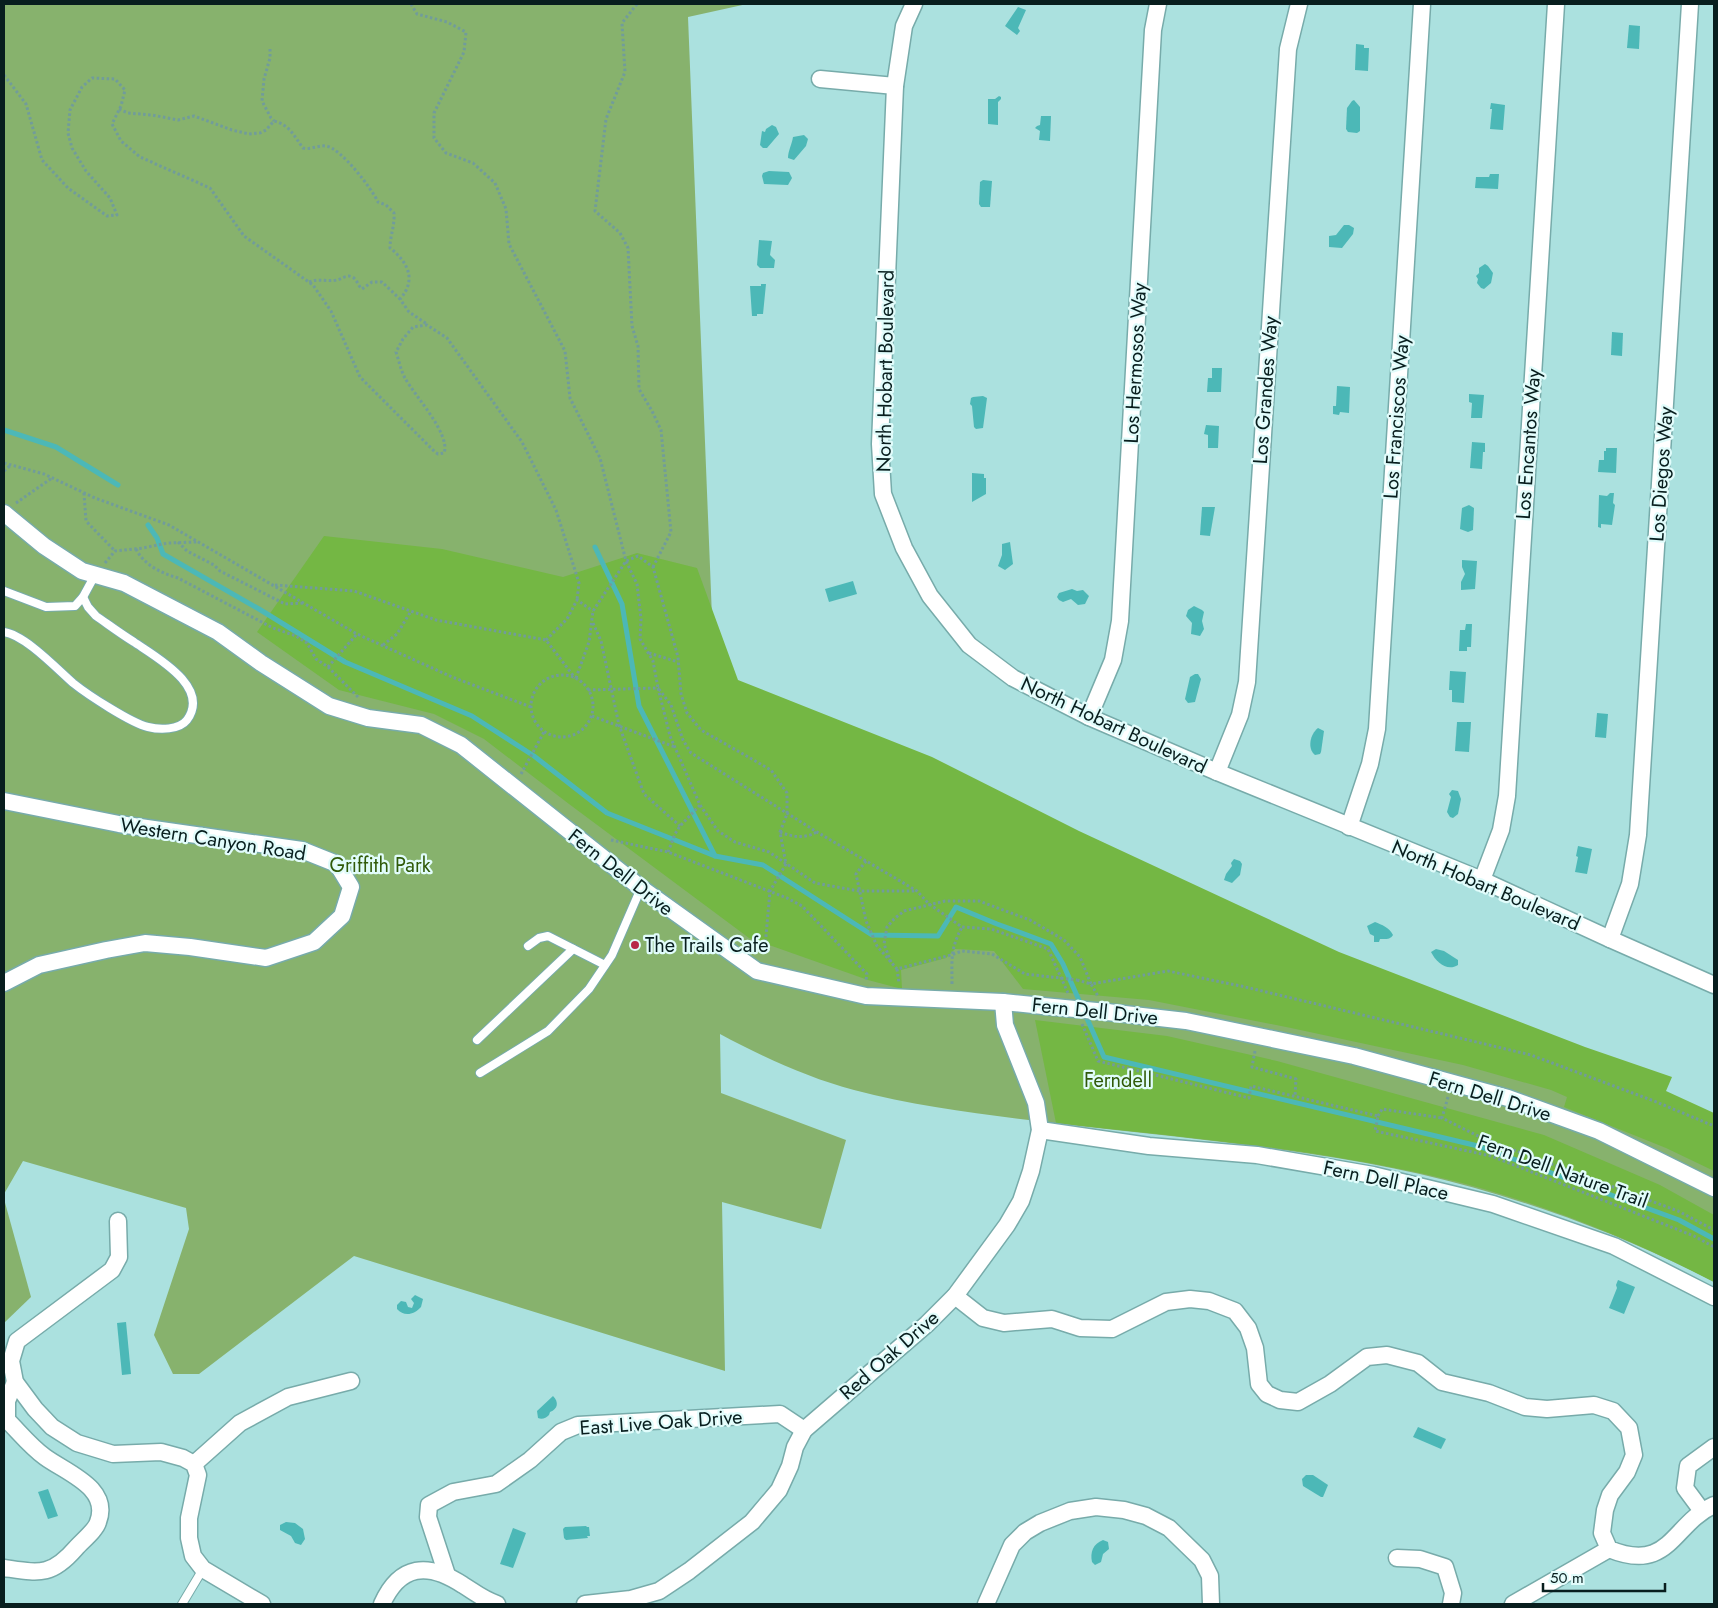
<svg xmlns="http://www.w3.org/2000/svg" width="1718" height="1608" font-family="Jost,sans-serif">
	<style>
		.green { fill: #87b26d }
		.forest { fill: #74b744 }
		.water { fill: #4cb8b7 }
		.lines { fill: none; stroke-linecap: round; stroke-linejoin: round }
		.stream { stroke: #4cb8b7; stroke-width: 5 }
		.service-casing { stroke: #77abaa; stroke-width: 10 }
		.minor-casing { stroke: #77abaa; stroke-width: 19 }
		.path { stroke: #719c9b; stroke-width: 3; stroke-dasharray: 2.5 2.5; stroke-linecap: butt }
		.service { stroke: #fff; stroke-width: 8 }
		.minor { stroke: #fff; stroke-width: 16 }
		.minor-bridge-casing { stroke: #77abaa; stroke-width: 19; stroke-linecap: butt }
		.path-bridge { stroke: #719c9b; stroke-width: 3; stroke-dasharray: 2.5 2.5; stroke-linecap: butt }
		.minor-bridge { stroke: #fff; stroke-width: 16 }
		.poi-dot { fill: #b82746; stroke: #e1fcfb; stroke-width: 2 }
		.labels { text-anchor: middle; stroke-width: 4.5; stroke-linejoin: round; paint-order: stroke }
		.street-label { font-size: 20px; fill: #081e1e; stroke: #e1fcfb }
		.park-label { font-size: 20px; fill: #305a09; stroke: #e1fcfb }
		.poi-label { font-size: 20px; fill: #081e1e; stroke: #e1fcfb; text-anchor: start }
	</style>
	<rect width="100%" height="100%" fill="#abe1df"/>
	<g class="green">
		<path d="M4 4H747L688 17 715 692 1714 1114V1282C1587 1216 1452 1174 1311 1154 1234 1143 1156 1134 1079 1126 1004 1117 927 1109 854 1090 808 1078 761 1056 720 1034L721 1093 846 1140 821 1229 722 1202 725 1371 354 1256 199 1374H173L154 1335 189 1229 186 1208 23 1161 4 1194Z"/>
		<polygon points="4,1199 31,1297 4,1323"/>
	</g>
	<g class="forest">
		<polygon points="324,536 442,549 563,577 637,553 697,568 738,680 932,757 1079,831 1339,952 1585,1047 1672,1077 1666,1091 1714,1113 1714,1171 1666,1148 1564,1107 1567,1097 1551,1090 1463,1065 1291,1028 1149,1000 1023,989 994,951 955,949 946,958 901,970 902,989 868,980 749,938 569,804 484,739 434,714 339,690 257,632"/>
		<path d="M1035 1020 1167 1036 1277 1061 1544 1135 1660 1185 1714 1215V1282C1625 1236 1530 1198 1433 1176 1309 1148 1181 1137 1056 1123Z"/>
	</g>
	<g class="water">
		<polygon points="1018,7 1026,10 1018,28 1020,31 1017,35 1005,26"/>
		<polygon points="1629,25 1640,26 1639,49 1627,48"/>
		<polygon points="1356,44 1364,45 1364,48 1369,48 1368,71 1355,70"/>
		<polygon points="999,96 1001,97 1001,99 998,102 998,125 988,124 988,99 995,99"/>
		<polygon points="1354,100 1360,107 1360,131 1357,133 1348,132 1346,129 1347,108 1352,101"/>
		<polygon points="1491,103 1505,105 1503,130 1490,129 1492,109 1490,109"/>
		<polygon points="1041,116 1051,116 1050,141 1039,140 1040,131 1035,128 1037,126 1040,125"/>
		<polygon points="772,125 776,127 779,134 767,148 763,148 760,145 762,131 765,132 766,129"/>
		<path d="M804 135 808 139 806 146 794 160 788 158C788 151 792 144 793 137Z"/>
		<polygon points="769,171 789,172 792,178 788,185 764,184 762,176 763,173"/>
		<polygon points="1490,174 1499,174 1498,189 1475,188 1476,177 1489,177"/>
		<polygon points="983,180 992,181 990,207 981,207 979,204 980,182"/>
		<polygon points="1344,225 1349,225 1354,228 1353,234 1342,248 1329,247 1329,236 1336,235"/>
		<polygon points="759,240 772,241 770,255 775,260 774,268 760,268 757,265"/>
		<polygon points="1485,264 1488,266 1493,273 1491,283 1484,289 1481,288 1477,283 1478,279 1476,276 1479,273 1479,268"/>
		<polygon points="761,284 766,284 763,314 757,314 757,316 752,316 750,286 761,286"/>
		<polygon points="1612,332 1623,333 1622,356 1611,355"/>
		<polygon points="1212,368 1222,368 1221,392 1207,392 1208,378 1212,378"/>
		<polygon points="1337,386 1350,387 1349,413 1340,412 1339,415 1333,414 1333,406 1336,406"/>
		<polygon points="1469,394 1484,395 1482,418 1471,418 1472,403 1469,402"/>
		<polygon points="983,396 987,398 983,428 976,429 974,427 972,406 970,404 971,398 973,397"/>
		<polygon points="1206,425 1219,426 1218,448 1208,448 1208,435 1204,434"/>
		<polygon points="1472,442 1485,443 1485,452 1483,452 1482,469 1470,468"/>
		<polygon points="1606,448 1617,448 1616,473 1598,472 1599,460 1604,460 1604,451 1606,451"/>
		<polygon points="972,473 984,474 984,478 986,478 986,494 972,502"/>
		<polygon points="1610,493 1614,493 1613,503 1615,505 1612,525 1601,524 1601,528 1598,527 1599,495 1607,496"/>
		<polygon points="1469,505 1474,508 1473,530 1468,532 1460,529 1462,508"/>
		<polygon points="1202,507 1215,507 1210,536 1200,535"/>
		<polygon points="1010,542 1013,564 1005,570 998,566 1002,555 1002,544"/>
		<polygon points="1462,560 1477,561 1475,589 1461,590 1461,582 1465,574 1462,567"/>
		<polygon points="853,581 857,594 829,602 825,589"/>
		<polygon points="1072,589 1077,591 1083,590 1089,596 1085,604 1078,605 1071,599 1063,602 1059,600 1057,597 1059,593"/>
		<polygon points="1194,606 1202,610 1204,612 1202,621 1204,629 1200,636 1191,634 1192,623 1186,616 1188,610"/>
		<polygon points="1466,624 1472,624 1471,647 1467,647 1467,651 1459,651 1460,630 1465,630"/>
		<polygon points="1450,671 1466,672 1464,703 1452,702 1452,690 1449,690"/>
		<polygon points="1195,674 1198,674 1201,679 1195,702 1188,703 1185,699 1190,677"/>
		<polygon points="1597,713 1608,714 1606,738 1595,737"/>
		<polygon points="1457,722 1471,722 1469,752 1455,751"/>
		<path d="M1318 728 1324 731 1321 752 1320 754 1315 755C1307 749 1310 734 1318 728Z"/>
		<polygon points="1452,790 1458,791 1461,799 1458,814 1453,818 1450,817 1447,812 1451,797 1449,794"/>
		<polygon points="1578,846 1592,849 1587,874 1575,872 1578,857 1576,856"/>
		<polygon points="1234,859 1240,861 1242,864 1240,875 1232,883 1224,880 1226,874 1232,866 1231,863"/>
		<path d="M1375 922C1382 925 1389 927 1393 935 1390 940 1385 939 1380 939L1379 942H1374V936L1370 934 1367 926Z"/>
		<path d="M1436 949 1444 951 1458 960V965C1447 972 1436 962 1431 952Z"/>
		<polygon points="1618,1280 1635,1287 1624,1314 1609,1308 1617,1288 1616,1285"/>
		<path d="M415 1295 423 1299 421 1307C414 1315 404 1317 397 1309V1305L401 1301 406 1302 408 1307 412 1308 414 1303 411 1299Z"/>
		<polygon points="126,1322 131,1374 122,1375 117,1323"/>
		<path d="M553 1396C559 1402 558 1409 550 1412L549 1415C546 1418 542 1420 538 1418L537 1411Z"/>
		<polygon points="1418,1427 1446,1439 1441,1449 1413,1437"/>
		<polygon points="1306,1475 1313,1475 1328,1485 1323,1497 1321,1497 1303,1486 1302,1479"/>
		<polygon points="48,1489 58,1516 48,1519 38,1492"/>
		<polygon points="286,1522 295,1523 303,1529 305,1539 301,1545 295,1543 291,1536 280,1530 280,1525"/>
		<polygon points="586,1526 587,1527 589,1527 590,1536 587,1536 588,1538 566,1540 564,1538 563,1529 565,1527"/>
		<polygon points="513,1528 526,1533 513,1568 500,1564"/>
		<path d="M1103 1540 1108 1542 1109 1549 1103 1554 1101 1562 1095 1565 1092 1562C1090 1552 1093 1544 1103 1540Z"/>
	</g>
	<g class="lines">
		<g class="stream">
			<polyline points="4,430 56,447 118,485"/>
			<polyline points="148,525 157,538 163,554 259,609 345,662 472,716 534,756 607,813 715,856 763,865 872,935 938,936 956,907 997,924 1051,944 1063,964 1104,1057 1478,1146 1679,1220 1714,1239"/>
			<polyline points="595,547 622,604 639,706 715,856"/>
		</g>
		<defs>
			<g id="service">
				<polyline points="4,591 46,607 75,606 83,597 95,575"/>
				<path d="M4 632C25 635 57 669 73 683 88 695 131 723 148 727 160 730 179 730 187 720 211 687 156 657 134 642 121 634 109 625 96 616L88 607 83 597"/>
				<polyline points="528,946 539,938 548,936 605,965"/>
				<polyline points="477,1040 573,949"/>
				<polyline points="480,1073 548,1031 589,989 612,955 641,888"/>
				<polyline points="182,1604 203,1569"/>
			</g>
			<g id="minor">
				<polyline points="914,4 904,26 895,86 880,444 883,494 904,548 930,596 969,645 1013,678 1089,717 1217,772 1482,880 1610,939 1714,985"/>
				<polyline points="820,79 895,86"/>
				<polyline points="4,513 44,546 82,571 124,583 218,632 261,663 329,706 368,718 421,725 461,745 641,888 757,971 866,996 1003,1002 1043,1006"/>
				<polyline points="1089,717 1113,660 1120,621 1153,30 1158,4"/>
				<polyline points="1217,772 1240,715 1247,682 1288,49 1299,4"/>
				<polyline points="4,801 119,824 302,850 337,864 351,887 342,916 314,942 266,958 190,947 145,943 106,950 39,965 4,983"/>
				<polyline points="1349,827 1370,764 1377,729 1422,4"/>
				<polyline points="1482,880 1501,830 1507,796 1556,4"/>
				<polyline points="1610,939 1630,884 1638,835 1690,4"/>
				<polyline points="1107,1012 1186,1021 1354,1056 1508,1098 1599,1131 1714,1188"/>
				<polyline points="1040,1130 1149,1146 1257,1155 1373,1175 1493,1204 1614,1246 1714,1297"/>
				<polyline points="118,1221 119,1257 112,1270 17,1341 11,1361 15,1382 35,1409 52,1427 77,1443 113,1454 161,1452 183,1458 194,1464 198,1475 189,1518 189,1538 193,1556 203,1569 262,1604"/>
				<path d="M955 1296 983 1318 1004 1323 1052 1319 1080 1328 1112 1329 1166 1302 1190 1299 1209 1301 1235 1311 1248 1328 1255 1348 1259 1384 1267 1394 1280 1400 1298 1402 1330 1384 1367 1357 1387 1355 1418 1363 1442 1382 1489 1393 1525 1407 1547 1409 1594 1405 1613 1411 1629 1428 1634 1455 1627 1472 1610 1495 1605 1510 1602 1533 1609 1549C1670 1574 1672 1524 1714 1505"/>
				<polyline points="194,1464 240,1423 288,1397 351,1381"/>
				<polyline points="1702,1511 1685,1488 1688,1466 1714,1447"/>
				<polyline points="1397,1558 1420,1559 1445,1567 1453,1593 1451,1604"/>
				<path d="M4 1568C39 1573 51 1577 76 1548 81 1542 96 1530 98 1522 111 1488 67 1473 45 1457 31 1447 19 1432 7 1420V1401L15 1382"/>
				<polyline points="447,1575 428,1517 429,1505 453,1492 496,1484 530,1460 561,1432 578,1425 780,1414 804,1430"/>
				<path d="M382 1604C400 1564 428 1562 463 1585 476 1593 482 1599 497 1604"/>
				<polyline points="585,1604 631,1599 659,1591 689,1571 752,1522 779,1490 790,1466 795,1447 804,1430 927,1324 955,1296 1007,1225 1021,1201 1031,1171 1040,1130 1036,1103 1005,1025 1003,1002"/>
				<polyline points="986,1604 1012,1545 1025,1532 1040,1523 1070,1511 1096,1507 1124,1510 1146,1516 1169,1528 1202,1560 1210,1576 1211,1604"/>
				<polyline points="1513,1604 1609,1549"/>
			</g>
		</defs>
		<use href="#service" class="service-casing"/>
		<use href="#minor" class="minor-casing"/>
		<g class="path">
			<polyline points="411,4 417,14 447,22 466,32 464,52 434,113 434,138 446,153 473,163 495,183 506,209 509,244 565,351 570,398 600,458 626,561 637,584 641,619 640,639 653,661 658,688 671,705 683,740 691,753 817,832 917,891 929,904 962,927 991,929 1048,949 1068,993"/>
			<polyline points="637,4 622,23 625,72 606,119 595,211 620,233 628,248 632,326 638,346 639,389 652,411 661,430 671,532 653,567"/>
			<polyline points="270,49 270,58 264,79 262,101 271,118 274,121"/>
			<path d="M4 75 26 104 42 160 68 188 107 216 117 215 110 198 86 171 72 148 68 133 70 110 82 87 92 78 115 79 125 90 121 106 112 124 121 141 140 157 210 188 244 236 313 285 331 311 360 377 435 452 438 454 444 453C451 434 414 395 405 378 401 371 399 361 396 352L403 339 413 327 427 325 447 338 522 442 556 510 579 583 577 600"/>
			<path d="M119 109 128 113 152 115 178 120 194 116 232 130 249 134 260 133 266 130 274 121C290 125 294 136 303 148 311 150 318 145 326 146 341 148 372 189 378 202L386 205 394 213C395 225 390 236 390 248 408 262 417 280 400 299L409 312 427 324"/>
			<path d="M309 282C319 278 327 282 337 280 342 279 347 274 352 277 357 279 358 286 362 289L372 282H382L400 299"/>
			<polyline points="4,463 44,474 95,498 169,525 357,634 452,677 531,707"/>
			<polyline points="4,471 11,465"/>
			<polyline points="84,493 86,521 115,551"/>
			<polyline points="16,503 52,478"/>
			<polyline points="178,542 187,551 214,565 220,571 285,604 303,603"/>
			<path d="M136 549C144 565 161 573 178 578L273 628 296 636 307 643 316 659 328 667 358 697"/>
			<polyline points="105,563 115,551 143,548 168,543 197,542"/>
			<polyline points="275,585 354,591 436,620 546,640 575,678"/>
			<polyline points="593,623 601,641 619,725 644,794 680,826"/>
			<polyline points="546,640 567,619 577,600 593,611"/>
			<polyline points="383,645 397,634 411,611"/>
			<polyline points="649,653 678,662"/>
			<polyline points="328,667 357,634"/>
			<circle cx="562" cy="706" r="31"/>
			<polyline points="576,678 589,642 593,611 626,561 638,556 653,567 678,657 681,694 687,713 701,730 771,770 787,793 787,814 780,832 786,864 770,891 765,947"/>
			<polyline points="588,690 658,688 670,736 700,805 718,831 735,842 769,852 815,883 859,891 917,891"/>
			<polyline points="592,716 675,747"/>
			<polyline points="521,774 544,732"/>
			<path d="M780 832C793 837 804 839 817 832"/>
			<polyline points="611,840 668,852 787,898 802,906 867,974 866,980"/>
			<polyline points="668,852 675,834 680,826 700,805"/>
			<polyline points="866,861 856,874 866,921 877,946 897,969 951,955 962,951 992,954 1025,974 1051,977"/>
			<polyline points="891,962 884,944 887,927 894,919 904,911 945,901 979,901 1030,920 1064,940 1080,957 1091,984 1168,971 1241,986 1531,1055 1654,1101 1714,1126"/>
			<polyline points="897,969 899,983"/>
			<polyline points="1077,980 1091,984 1098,996"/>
			<path d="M952 984C952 959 950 950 962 927"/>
			<polyline points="1082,1024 1098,1061 1249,1098 1251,1086 1378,1116 1375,1131 1491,1156 1694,1236 1714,1247"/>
			<polyline points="1255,1051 1252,1067 1296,1079 1295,1096"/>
			<polyline points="1448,1097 1442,1118 1484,1139 1678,1211 1714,1230"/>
			<polyline points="1378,1116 1382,1109 1442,1118"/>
		</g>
		<use href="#service" class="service"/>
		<use href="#minor" class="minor"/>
		<defs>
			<polyline id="minor-bridge" points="1043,1006 1107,1012"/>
		</defs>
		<use href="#minor-bridge" class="minor-bridge-casing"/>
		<polyline class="path-bridge" points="1051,977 1077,980"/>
		<use href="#minor-bridge" class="minor-bridge"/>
	</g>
	<circle class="poi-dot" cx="635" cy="945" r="5"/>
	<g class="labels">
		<g class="street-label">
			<text transform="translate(1135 363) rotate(-87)" y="7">Los Hermosos Way</text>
			<text transform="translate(885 371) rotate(-89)" y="7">North Hobart Boulevard</text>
			<text transform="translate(1265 390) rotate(-86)" y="7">Los Grandes Way</text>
			<text transform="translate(1396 417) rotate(-86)" y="7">Los Franciscos Way</text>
			<text transform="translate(1528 444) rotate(-86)" y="7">Los Encantos Way</text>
			<text transform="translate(1661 474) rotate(-86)" y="7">Los Diegos Way</text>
			<text transform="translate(1114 725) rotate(25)" y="7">North Hobart Boulevard</text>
			<text transform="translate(213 839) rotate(9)" y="7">Western Canyon Road</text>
			<text transform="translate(621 872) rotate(38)" y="7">Fern Dell Drive</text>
			<text transform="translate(1486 885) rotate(23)" y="7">North Hobart Boulevard</text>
			<text transform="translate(1095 1011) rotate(6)" y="7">Fern Dell Drive</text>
			<text transform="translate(1490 1096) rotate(17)" y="7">Fern Dell Drive</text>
			<text transform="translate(1563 1171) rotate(20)" y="7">Fern Dell Nature Trail</text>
			<text transform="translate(1386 1180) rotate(12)" y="7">Fern Dell Place</text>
			<text transform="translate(889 1355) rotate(-41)" y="7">Red Oak Drive</text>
			<text transform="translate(661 1422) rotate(-4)" y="7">East Live Oak Drive</text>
		</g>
		<g class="park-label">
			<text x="380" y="872">Griffith Park</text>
			<text x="1118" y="1087">Ferndell</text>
		</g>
		<g class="poi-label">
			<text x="645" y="952">The Trails Cafe</text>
		</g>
	</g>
	<rect width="1718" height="1608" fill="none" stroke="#081e1e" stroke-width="10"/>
	<path d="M1543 1583v8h122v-8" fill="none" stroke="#081e1e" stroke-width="2.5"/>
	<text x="1550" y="1583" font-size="15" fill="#081e1e" stroke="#e1fcfb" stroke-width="4" paint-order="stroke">50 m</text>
</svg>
